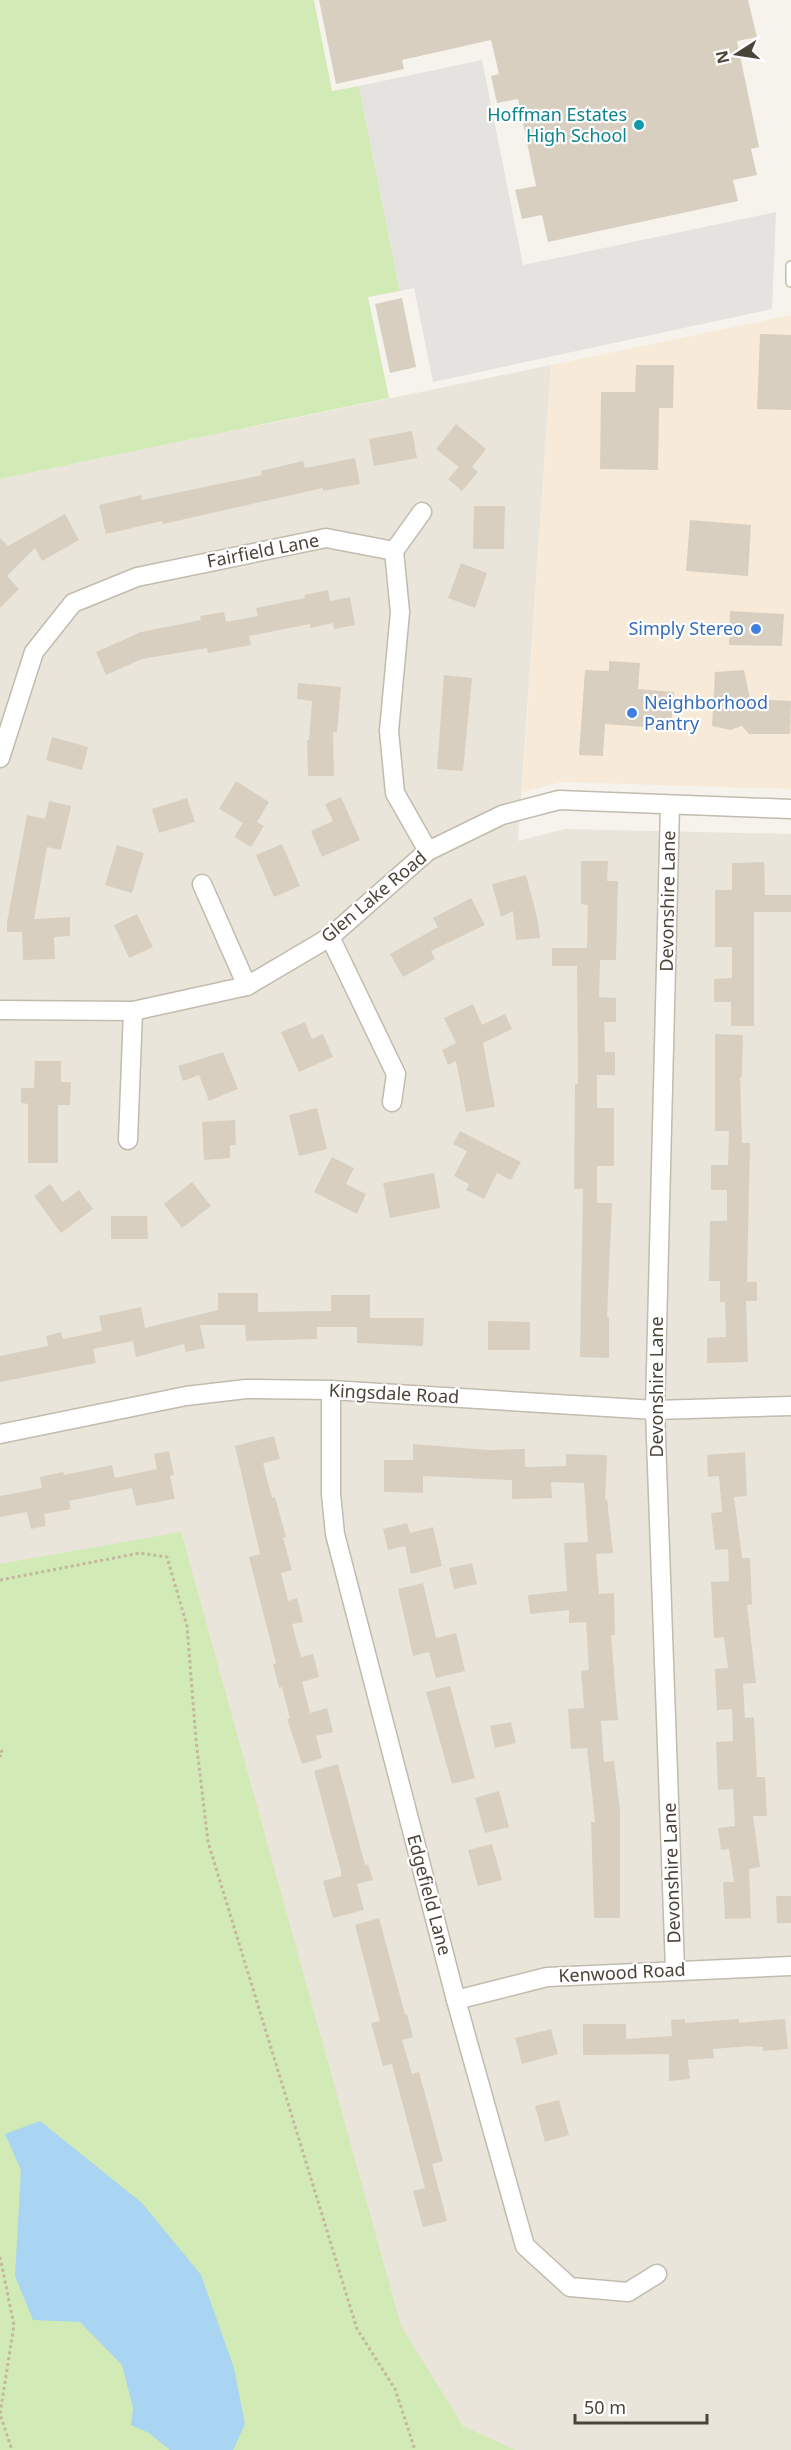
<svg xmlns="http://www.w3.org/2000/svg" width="791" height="2450" font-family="'Noto Sans',sans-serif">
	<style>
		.residential { fill: #eae5da }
		.commercial { fill: #f7ead8 }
		.green { fill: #d2eab5 }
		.parking { fill: #e5e3e0 }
		.water { fill: #a9d4f2 }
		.building { fill: #d8cfc1 }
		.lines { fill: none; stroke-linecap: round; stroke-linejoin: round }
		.service-casing { stroke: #c2bbae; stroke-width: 12 }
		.minor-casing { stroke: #c2bbae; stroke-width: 21 }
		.path { stroke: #c4b79f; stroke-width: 3; stroke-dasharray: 3 3; stroke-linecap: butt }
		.service { stroke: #fff; stroke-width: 9 }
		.minor { stroke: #fff; stroke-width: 18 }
		.culture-dot { fill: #0f9aa8; stroke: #fff; stroke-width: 2 }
		.shop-dot { fill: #3f7fe0; stroke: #fff; stroke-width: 2 }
		.labels { text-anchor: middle; stroke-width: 4.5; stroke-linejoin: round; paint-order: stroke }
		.culture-label { font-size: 18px; fill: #0d838f; stroke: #fff; text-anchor: end }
		.street-label { font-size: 18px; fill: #4b4439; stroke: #fff }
		.shop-label { font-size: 18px; fill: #366cbe; stroke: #fff; text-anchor: end }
	</style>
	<rect width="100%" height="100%" fill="#f6f3ec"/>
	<polygon class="residential" points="551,365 518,841 565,829 791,834 791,2450 513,2450 462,2426 401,2327 0,1565 0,479"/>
	<polygon class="commercial" points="791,315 791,789 562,782 522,792 551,365"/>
	<g class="green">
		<polygon points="0,0 314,0 332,91 359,86 400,291 368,297 389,398 0,479"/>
		<polygon points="181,1532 401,2326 463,2426 515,2450 0,2450 0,1564"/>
	</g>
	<polygon class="parking" points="482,60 523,265 776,212 772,309 433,382 414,288 400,291 359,86"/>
	<polygon class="water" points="40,2121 142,2203 201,2275 234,2368 245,2424 233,2450 170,2450 149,2433 131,2425 133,2408 122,2365 80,2322 33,2320 15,2276 21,2170 5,2134"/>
	<g class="building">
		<polygon points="319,0 748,0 757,37 737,41 759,147 751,149 757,175 733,180 738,201 548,242 542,215 522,219 515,190 536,186 518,99 497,103 491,76 499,74 491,40 402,60 404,69 336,84"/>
		<polygon points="402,298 416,367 390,373 375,304"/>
		<polygon points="760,334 791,335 791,410 757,409"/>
		<polygon points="636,365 674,365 673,408 659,408 658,470 600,469 601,392 635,392"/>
		<polygon points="456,424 486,449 472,467 478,472 462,491 448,479 459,467 436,449"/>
		<polygon points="412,431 417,458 374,466 369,439"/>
		<polygon points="355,458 360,484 323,491 323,488 163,524 162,521 106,534 99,505 141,495 142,500 262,475 261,471 303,461 305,468"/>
		<polygon points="474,506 505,506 504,549 473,549"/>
		<polygon points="65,514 79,540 42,561 35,548 7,576 19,589 0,608 0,538 8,546"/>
		<polygon points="690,520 751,525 748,576 686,571"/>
		<polygon points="461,563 487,573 475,608 448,598"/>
		<polygon points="328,590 330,601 350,597 355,625 334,629 333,623 310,628 310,624 249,636 251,645 208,653 207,648 142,659 106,675 96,652 141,632 201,620 200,616 224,612 226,622 258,616 256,608 305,598 304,595"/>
		<polygon points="730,611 784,614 782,646 729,645"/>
		<polygon points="609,661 640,663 638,689 674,692 671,729 605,724 603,756 579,755 585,670 609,671"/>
		<polygon points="744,670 750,699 791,701 790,734 749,734 742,726 730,730 712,726 715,672"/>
		<polygon points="444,675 472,678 463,771 437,769"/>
		<polygon points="298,683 341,687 337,732 333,732 334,776 308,776 307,740 309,740 312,701 297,699"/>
		<polygon points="52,737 88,747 82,770 46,760"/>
		<polygon points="236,781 269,802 257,822 264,826 251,847 234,837 243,823 219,809"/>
		<polygon points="341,797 360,840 322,857 311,831 333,821 325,804"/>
		<polygon points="187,798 195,822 159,833 152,809"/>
		<polygon points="49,801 71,806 61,850 47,847 34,919 70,917 70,936 54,937 55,959 23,960 22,932 7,932 7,922 27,815 45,819"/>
		<polygon points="282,844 300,886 274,897 256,855"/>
		<polygon points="117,845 144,853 132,893 105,885"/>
		<polygon points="581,861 608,861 607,881 618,881 616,960 600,960 599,997 616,998 616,1022 604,1022 605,1052 615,1052 615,1075 597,1075 597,1108 614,1108 614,1166 597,1166 597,1203 612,1203 607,1317 609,1317 609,1358 580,1357 583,1189 574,1189 575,1084 578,1084 577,966 552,966 552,948 587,948 588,905 581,904"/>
		<polygon points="764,862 765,895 791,895 791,912 754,912 754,1026 731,1026 731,1002 714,1002 714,979 732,978 732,947 715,947 715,890 732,890 732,863"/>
		<polygon points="526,875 538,921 540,938 516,940 513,911 501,917 492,884"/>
		<polygon points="471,898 485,925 431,951 435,959 403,977 390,954 438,927 433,918"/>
		<polygon points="137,914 153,947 129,958 114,925"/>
		<polygon points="473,1004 482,1025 505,1014 512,1029 483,1043 495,1107 466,1112 456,1061 448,1065 442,1050 456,1043 444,1018"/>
		<polygon points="305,1022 312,1039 323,1034 333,1057 299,1072 281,1032"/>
		<polygon points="715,1034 743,1035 742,1077 740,1077 742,1143 750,1143 747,1282 757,1282 757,1301 746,1301 748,1362 707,1363 707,1338 726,1337 725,1302 720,1302 720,1281 709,1281 710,1221 727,1221 727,1190 711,1190 711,1165 728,1165 729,1131 715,1131"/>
		<polygon points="223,1052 238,1089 209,1101 199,1075 183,1081 178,1066"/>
		<polygon points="35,1061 61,1061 61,1082 71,1082 70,1105 58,1105 58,1163 28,1163 28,1104 21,1103 21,1088 34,1088"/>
		<polygon points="317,1108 327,1149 299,1156 289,1115"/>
		<polygon points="235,1120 236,1145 230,1145 230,1158 204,1160 202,1122"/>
		<polygon points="460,1131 521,1162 511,1180 497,1173 484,1199 466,1190 469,1184 454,1176 467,1151 453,1144"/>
		<polygon points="332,1157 354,1168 346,1184 366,1194 357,1214 314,1192"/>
		<polygon points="434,1173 440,1208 390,1218 383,1183"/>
		<polygon points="192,1182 211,1206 182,1228 164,1204"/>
		<polygon points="50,1184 63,1202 79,1190 93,1209 61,1233 34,1196"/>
		<polygon points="111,1216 147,1216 148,1239 111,1239"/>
		<polygon points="218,1293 258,1293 258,1312 331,1311 331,1295 370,1295 370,1318 424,1318 423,1346 357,1343 357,1327 317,1327 317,1339 246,1341 245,1325 200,1325 205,1348 186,1352 184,1344 136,1357 133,1341 93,1349 96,1363 0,1382 0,1356 48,1346 46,1336 61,1332 63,1339 102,1331 99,1316 141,1307 145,1328 218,1310"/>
		<polygon points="488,1321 530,1322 530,1350 488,1350"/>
		<polygon points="274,1436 280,1459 263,1463 272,1498 275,1497 286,1537 283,1538 292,1570 281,1573 288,1601 297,1598 303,1622 292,1624 301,1657 313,1654 319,1677 302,1682 310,1713 327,1708 333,1732 316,1736 322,1758 302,1764 287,1719 290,1718 282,1687 279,1688 273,1664 276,1663 249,1557 260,1554 235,1446"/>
		<polygon points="413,1444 489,1450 525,1449 525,1467 566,1466 566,1454 607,1455 605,1500 607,1499 613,1553 596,1554 599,1594 614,1593 615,1635 611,1635 618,1720 601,1721 604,1762 614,1761 620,1810 620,1918 594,1918 591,1822 595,1822 587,1748 571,1749 568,1709 584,1708 581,1671 589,1670 586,1622 569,1623 569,1610 530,1614 528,1595 567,1591 564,1543 588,1542 584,1483 551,1482 552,1498 512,1499 512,1480 423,1476 423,1493 384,1492 384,1460 413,1460"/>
		<polygon points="169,1451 174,1475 170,1476 175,1499 136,1506 132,1488 69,1501 71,1509 44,1514 46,1526 31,1529 27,1512 0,1517 0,1496 42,1488 40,1477 63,1472 64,1475 112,1465 115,1478 157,1469 154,1454"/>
		<polygon points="745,1452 747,1496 734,1497 742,1558 750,1558 752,1604 747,1605 756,1683 743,1684 745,1718 754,1717 757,1777 765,1777 767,1816 753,1816 760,1867 749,1869 751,1918 725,1919 723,1882 734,1882 729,1849 721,1850 718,1828 735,1826 733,1789 718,1790 716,1742 733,1741 732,1709 717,1710 715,1669 728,1668 724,1637 714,1638 711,1582 729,1581 728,1549 715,1550 711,1513 722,1512 719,1476 708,1477 707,1455"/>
		<polygon points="407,1523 410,1533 433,1527 442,1566 411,1574 405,1546 388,1550 383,1529"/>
		<polygon points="472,1563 477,1584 454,1589 449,1568"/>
		<polygon points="423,1583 436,1638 456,1633 465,1671 436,1678 429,1652 413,1656 398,1589"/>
		<polygon points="450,1686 475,1778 452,1784 426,1692"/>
		<polygon points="511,1722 516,1743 495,1748 490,1726"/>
		<polygon points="338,1764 365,1865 368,1864 373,1880 357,1884 364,1910 333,1918 323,1881 341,1876 341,1871 314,1771"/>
		<polygon points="499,1791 509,1827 485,1833 475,1798"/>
		<polygon points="492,1844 502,1880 478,1886 468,1850"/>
		<polygon points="776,1896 791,1896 791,1923 777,1923"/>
		<polygon points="379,1918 405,2014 407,2014 413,2037 402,2040 412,2074 419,2072 443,2161 432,2164 447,2221 423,2227 413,2191 425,2188 392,2064 383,2066 371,2023 380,2021 355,1925"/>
		<polygon points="685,2019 685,2023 739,2019 739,2023 785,2019 788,2049 763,2051 763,2047 750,2046 713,2049 714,2058 688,2060 690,2079 669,2081 669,2054 583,2055 583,2024 626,2024 626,2039 672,2036 671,2020"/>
		<polygon points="551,2029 558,2054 522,2064 515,2038"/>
		<polygon points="559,2100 569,2135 545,2142 535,2106"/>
	</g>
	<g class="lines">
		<defs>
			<polyline id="service" points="791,266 791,282"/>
			<g id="minor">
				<polyline points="394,551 400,612 389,731 395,793 428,851"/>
				<polyline points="394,551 422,512"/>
				<polyline points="0,758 34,652 73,603 137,577 326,538 394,551"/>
				<polyline points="670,805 655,1410 675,1970"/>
				<polyline points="202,884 247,986"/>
				<polyline points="330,937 396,1074 392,1102"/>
				<polyline points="0,1010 133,1011 247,986 330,937 428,851 502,815 559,800 791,809"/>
				<polyline points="128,1140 133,1011"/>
				<polyline points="331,1390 331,1494 335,1534 456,2000 525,2246 570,2287 628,2292 657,2274"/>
				<polyline points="0,1434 186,1396 246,1389 331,1390 655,1410 791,1406"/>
				<polyline points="456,2000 547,1977 791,1966"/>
			</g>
		</defs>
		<use href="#service" class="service-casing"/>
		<use href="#minor" class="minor-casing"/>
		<g class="path">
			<polyline points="0,1580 140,1553 167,1557 187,1626 196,1740 208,1842 357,2329 395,2389 415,2450"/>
			<polyline points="0,1752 2,1751 0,1757"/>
			<polyline points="0,2257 14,2325 0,2414 12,2450"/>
		</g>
		<use href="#service" class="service"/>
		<use href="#minor" class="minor"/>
	</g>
	<circle class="culture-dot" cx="639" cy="125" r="6"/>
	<g class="shop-dot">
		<circle cx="756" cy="629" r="6"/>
		<circle cx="632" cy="713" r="6"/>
	</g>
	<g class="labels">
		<g class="culture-label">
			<text x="627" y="121">Hoffman Estates<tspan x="627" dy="21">High School</tspan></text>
		</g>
		<g class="street-label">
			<text transform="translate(263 551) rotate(-11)" y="6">Fairfield Lane</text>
			<text transform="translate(374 897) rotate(-40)" y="6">Glen Lake Road</text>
			<text transform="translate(668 901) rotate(-89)" y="6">Devonshire Lane</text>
			<text transform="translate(657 1387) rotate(-90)" y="6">Devonshire Lane</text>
			<text transform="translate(394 1394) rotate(3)" y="6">Kingsdale Road</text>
			<text transform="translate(672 1873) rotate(-92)" y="6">Devonshire Lane</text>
			<text transform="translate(429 1895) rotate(75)" y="6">Edgefield Lane</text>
			<text transform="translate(622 1973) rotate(-3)" y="6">Kenwood Road</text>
		</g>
		<g class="shop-label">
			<text x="744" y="635">Simply Stereo</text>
			<text x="644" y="709" text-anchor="start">Neighborhood<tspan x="644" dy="21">Pantry</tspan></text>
		</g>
	</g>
	<g transform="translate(737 54) rotate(258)" stroke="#ffffff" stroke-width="4.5" paint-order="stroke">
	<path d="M0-4.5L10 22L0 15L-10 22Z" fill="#4b4439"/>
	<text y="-9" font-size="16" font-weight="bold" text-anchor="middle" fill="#4b4439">N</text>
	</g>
	<path d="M575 2414v9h132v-9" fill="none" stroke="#4b4439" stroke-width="3"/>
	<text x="584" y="2414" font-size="18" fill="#4b4439" stroke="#ffffff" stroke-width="4.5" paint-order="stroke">50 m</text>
</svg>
